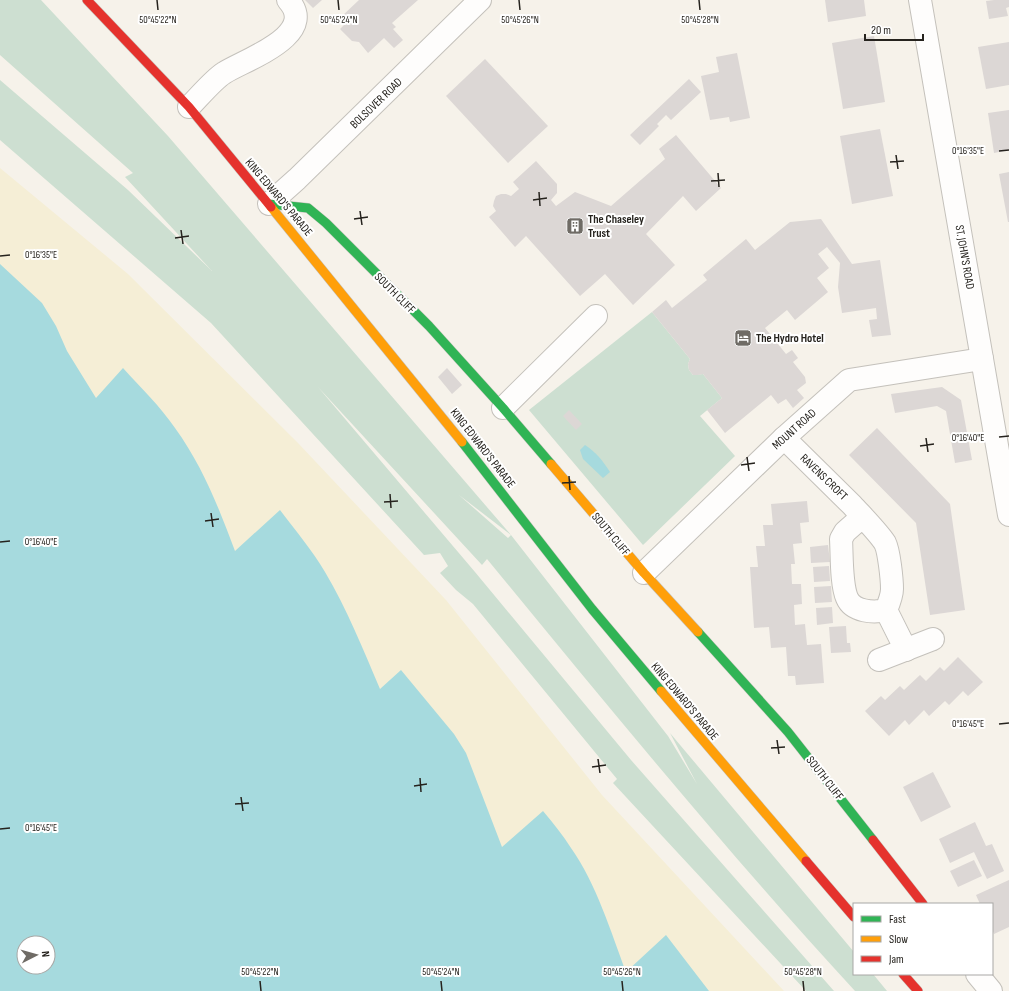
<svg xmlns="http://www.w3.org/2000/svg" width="1009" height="991" font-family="'Sofia Sans Condensed',sans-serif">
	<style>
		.green { fill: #cddfd1; fill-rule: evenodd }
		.sand { fill: #f5eed6 }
		.water { fill: #a6dade; fill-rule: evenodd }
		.building { fill: #dcd7d5 }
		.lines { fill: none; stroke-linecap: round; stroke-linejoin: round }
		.street-casing { stroke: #c4c1bb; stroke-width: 24 }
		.fast-casing { stroke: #c4c1bb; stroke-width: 10 }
		.slow-casing { stroke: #c4c1bb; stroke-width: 10 }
		.jam-casing { stroke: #c4c1bb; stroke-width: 10 }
		.street { stroke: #fefdfc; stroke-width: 22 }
		.fast { stroke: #30b455; stroke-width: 9 }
		.slow { stroke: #ff9f0a; stroke-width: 9 }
		.jam { stroke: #e5322d; stroke-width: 9 }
		.ticks { fill: none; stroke: #26231e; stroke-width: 1.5 }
		.labels { text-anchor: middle; stroke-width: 4; stroke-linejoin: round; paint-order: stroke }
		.street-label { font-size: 12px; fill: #26231e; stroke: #fff }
		.poi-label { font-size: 12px; font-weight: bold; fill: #26231e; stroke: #fff; text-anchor: start }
		.ticks-label { font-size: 10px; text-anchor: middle; fill: #26231e; stroke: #fff; stroke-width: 4; stroke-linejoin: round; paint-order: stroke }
	</style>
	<rect width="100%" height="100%" fill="#f6f2ea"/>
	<g class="green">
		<path d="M0 0H41L168 136 511 535 668 736 697 784 670 733 854 952V974H873L887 991H855C727 852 607 705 487 559L482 565 318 387 475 572 631 760 834 991H806L613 783 617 779 473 604 456 590 440 573 448 566 440 553 424 555 211 323 0 140V80L128 190 212 271 125 177 133 173 0 55ZM459 495 511 535 508 538Z"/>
		<polygon points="652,312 690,359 688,364 689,370 693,375 703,374 722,398 700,416 735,456 643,545 529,410"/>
	</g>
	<polygon class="sand" points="0,168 128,274 298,443 446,600 602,795 784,991 493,991 0,520"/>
	<g class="water">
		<path d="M0 264 42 303 56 326 67 351 96 398 123 368C141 388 160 406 175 428 202 465 219 508 235 551L280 510C295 530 312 550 325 572 347 609 363 649 380 689L401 670 454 734 466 753 502 847 543 811C553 823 563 835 571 848 596 883 611 932 626 972L666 935 709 991H0ZM24 943H48V967H24Z"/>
		<path d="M585 445C596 452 603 461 610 472L603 478 583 459 580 450Z"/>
	</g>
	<g class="building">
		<polygon points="305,0 322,0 313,8"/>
		<polygon points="359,0 418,0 392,23 396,27 393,29 403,40 394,48 384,38 368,53 359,42 352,41 340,29 346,23 341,17"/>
		<polygon points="825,0 864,0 866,16 828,22"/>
		<polygon points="994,0 1009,0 1009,7 1006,8 1008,16 989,19 986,1"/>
		<polygon points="874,36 885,102 843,109 832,43"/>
		<polygon points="1009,42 1009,85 986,89 978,47"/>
		<polygon points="737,53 750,118 730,122 729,117 710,120 701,76 719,72 716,57"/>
		<polygon points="485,59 548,126 508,163 446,96"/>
		<polygon points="689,79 701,92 671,120 666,115 657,124 659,126 640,145 630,135"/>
		<polygon points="1009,110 1009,150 994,153 988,113"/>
		<polygon points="880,129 893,196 852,204 840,136"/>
		<polygon points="676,135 721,188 696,211 683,196 646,234 675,265 633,305 605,274 580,296 526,236 515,247 489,217 496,211 493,206 494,201 496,196 501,194 506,194 511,196 519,189 513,182 536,161 557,184 557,193 551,200 556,206 575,192 611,206 665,159 659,149"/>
		<polygon points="1009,172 1009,222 1008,222 999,174"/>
		<polygon points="821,219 852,264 880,260 891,335 872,337 869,320 877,319 876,308 842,313 838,287 840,263 827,247 818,254 829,268 817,278 828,292 795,320 787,310 765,328 786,354 792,350 798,358 793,362 805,377 806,383 797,390 804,398 793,408 786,399 778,404 771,395 725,433 707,410 722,398 703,374 698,375 693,375 689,370 688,364 690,359 652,312 666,300 672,308 707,280 703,275 746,239 755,250 790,222"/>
		<polygon points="447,368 462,385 452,394 438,377"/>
		<polygon points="942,387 961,400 972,460 955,463 946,411 937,406 895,413 891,394"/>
		<polygon points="569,410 582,424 576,430 563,416"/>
		<polygon points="877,428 950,504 965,610 930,615 916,523 849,455"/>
		<polygon points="807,501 809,522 800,523 802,543 793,544 795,564 791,564 792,584 801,584 802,604 794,605 795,625 805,624 807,645 821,644 824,683 796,685 795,676 788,676 786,647 771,648 769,627 754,628 750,567 758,567 756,546 765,546 763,525 773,525 771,504"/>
		<polygon points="828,545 830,562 811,563 810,547"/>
		<polygon points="829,566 830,581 814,582 813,567"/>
		<polygon points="831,586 832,602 815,603 814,587"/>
		<polygon points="832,607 833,623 817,625 816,608"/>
		<polygon points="846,626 847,643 850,643 851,652 831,653 829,627"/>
		<polygon points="958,657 983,682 968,696 963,691 949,705 945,701 929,716 924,710 909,725 905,720 889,736 865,711 881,696 885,700 900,686 904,690 920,675 926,681 940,667 944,671"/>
		<polygon points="933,772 951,807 921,822 903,787"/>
		<polygon points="975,822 986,846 992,844 1004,871 987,879 974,852 950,863 939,839"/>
		<polygon points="974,860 982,876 958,887 950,871"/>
		<polygon points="1009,880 1009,927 994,934 992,929 992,904 980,904 976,895"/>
	</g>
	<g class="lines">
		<defs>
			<g id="street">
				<polyline points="920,0 1009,515"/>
				<path d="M189 107C198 98 214 79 224 73 244 60 320 35 288 0"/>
				<polyline points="269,204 297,179 480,0"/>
				<polyline points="503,408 596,316"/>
				<path d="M784 438 852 505C861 515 878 532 885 543 889 551 892 579 892 589 892 596 889 603 886 610 874 613 853 612 847 598 841 584 842 555 841 539L845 532 862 517"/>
				<polyline points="644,573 784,438 849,380 982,359"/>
				<polyline points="886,610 906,650"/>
				<polyline points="879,660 933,639"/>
				<polyline points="977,974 991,991"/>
			</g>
			<g id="fast">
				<polyline points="269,204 308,208 326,223 429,326 503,408 551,464"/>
				<polyline points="462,442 592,609 661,691"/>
				<polyline points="698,632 788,732 873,840"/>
			</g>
			<g id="slow">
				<polyline points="271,207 462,442"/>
				<polyline points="551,464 644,573 698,632"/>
				<polyline points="661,691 806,861"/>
			</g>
			<g id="jam">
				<polyline points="87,0 189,107 271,207"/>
				<polyline points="873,840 923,904"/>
				<polyline points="806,861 854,917"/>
				<polyline points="903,974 918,991"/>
			</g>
		</defs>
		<use href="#street" class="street-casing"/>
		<use href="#fast" class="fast-casing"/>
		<use href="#slow" class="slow-casing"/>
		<use href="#jam" class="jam-casing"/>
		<use href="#street" class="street"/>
		<use href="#fast" class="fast"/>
		<use href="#slow" class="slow"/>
		<use href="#jam" class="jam"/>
	</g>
	<path class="ticks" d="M157 0 158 10M338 0 339 10M519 0 520 10M699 0 700 10M999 151 1009 150M896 155 898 169M890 162 904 161M718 173 719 187M711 181 725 180M539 192 540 206M533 200 547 198M360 211 362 225M354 219 368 217M181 230 183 244M175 238 189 236M0 256 10 255M999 437 1009 436M926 438 928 452M920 446 934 444M747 457 749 471M741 465 755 463M569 476 570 490M562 483 576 482M390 494 391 508M384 502 398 501M211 513 213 527M205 521 219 519M0 542 10 541M999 724 1009 723M777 740 779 754M771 748 785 747M598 759 600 773M592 767 606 765M420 778 421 792M414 786 427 784M241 797 243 811M235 804 249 803M0 829 10 828M260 981 261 991M441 981 442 991M622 981 623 991M803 981 804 991"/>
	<defs>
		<symbol id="building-square" viewBox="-11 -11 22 22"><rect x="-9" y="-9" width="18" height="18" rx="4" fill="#6f6b65" stroke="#fff"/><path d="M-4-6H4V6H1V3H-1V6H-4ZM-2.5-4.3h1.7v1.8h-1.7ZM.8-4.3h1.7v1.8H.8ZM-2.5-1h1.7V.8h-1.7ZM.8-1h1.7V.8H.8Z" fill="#fff"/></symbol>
		<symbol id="hotel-square" viewBox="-11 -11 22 22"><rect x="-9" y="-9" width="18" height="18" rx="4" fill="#6f6b65" stroke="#fff"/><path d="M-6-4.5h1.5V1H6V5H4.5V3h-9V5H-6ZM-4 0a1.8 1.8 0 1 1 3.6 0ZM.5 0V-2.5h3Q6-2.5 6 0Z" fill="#fff"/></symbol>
	</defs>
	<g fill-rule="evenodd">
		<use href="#building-square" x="565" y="216" width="20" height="20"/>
		<use href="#hotel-square" x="733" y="328" width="20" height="20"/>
	</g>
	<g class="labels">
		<g class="street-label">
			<text transform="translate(376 103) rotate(-44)" y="4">BOLSOVER ROAD</text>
			<text transform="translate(279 197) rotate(50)" y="4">KING EDWARD'S PARADE</text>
			<text transform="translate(965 257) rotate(80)" y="4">ST. JOHN'S ROAD</text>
			<text transform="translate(395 293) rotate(45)" y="4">SOUTH CLIFF</text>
			<text transform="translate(794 429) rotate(-42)" y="4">MOUNT ROAD</text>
			<text transform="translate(483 448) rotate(52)" y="4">KING EDWARD'S PARADE</text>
			<text transform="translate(824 477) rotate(44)" y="4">RAVENS CROFT</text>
			<text transform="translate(611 534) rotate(50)" y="4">SOUTH CLIFF</text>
			<text transform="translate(685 701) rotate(50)" y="4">KING EDWARD'S PARADE</text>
			<text transform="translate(825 778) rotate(52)" y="4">SOUTH CLIFF</text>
		</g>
		<g class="poi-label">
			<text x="588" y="223">The Chaseley<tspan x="588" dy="14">Trust</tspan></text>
			<text x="756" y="342">The Hydro Hotel</text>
		</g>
	</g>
	<g class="ticks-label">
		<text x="158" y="23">50°45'22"N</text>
		<text x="339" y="23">50°45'24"N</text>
		<text x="520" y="23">50°45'26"N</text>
		<text x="700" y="23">50°45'28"N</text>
		<text x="968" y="154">0°16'35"E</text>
		<text x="41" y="258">0°16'35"E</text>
		<text x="968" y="441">0°16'40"E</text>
		<text x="41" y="545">0°16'40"E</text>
		<text x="968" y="727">0°16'45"E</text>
		<text x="41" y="831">0°16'45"E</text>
		<text x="260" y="975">50°45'22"N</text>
		<text x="441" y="975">50°45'24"N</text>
		<text x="622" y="975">50°45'26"N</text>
		<text x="803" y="975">50°45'28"N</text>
	</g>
	<rect x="853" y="903" width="140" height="72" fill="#ffffff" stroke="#a8a7a5"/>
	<rect x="861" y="916" width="20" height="6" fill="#30b455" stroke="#a8a7a5"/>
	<text x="889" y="923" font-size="12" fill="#26231e">Fast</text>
	<rect x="861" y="936" width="20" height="6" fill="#ff9f0a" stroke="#a8a7a5"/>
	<text x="889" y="943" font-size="12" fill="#26231e">Slow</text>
	<rect x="861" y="956" width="20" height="6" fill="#e5322d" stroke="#a8a7a5"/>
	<text x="889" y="963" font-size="12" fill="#26231e">Jam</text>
	<g transform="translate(36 955) rotate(84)"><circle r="19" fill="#ffffff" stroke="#a8a7a5"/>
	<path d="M0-3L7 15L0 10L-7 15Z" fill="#6f6b65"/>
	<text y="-6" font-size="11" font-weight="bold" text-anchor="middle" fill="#26231e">N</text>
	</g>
	<path d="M865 34v6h58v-6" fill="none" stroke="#26231e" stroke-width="2"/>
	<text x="871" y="34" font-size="12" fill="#26231e" stroke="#ffffff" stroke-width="3" paint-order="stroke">20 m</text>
</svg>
